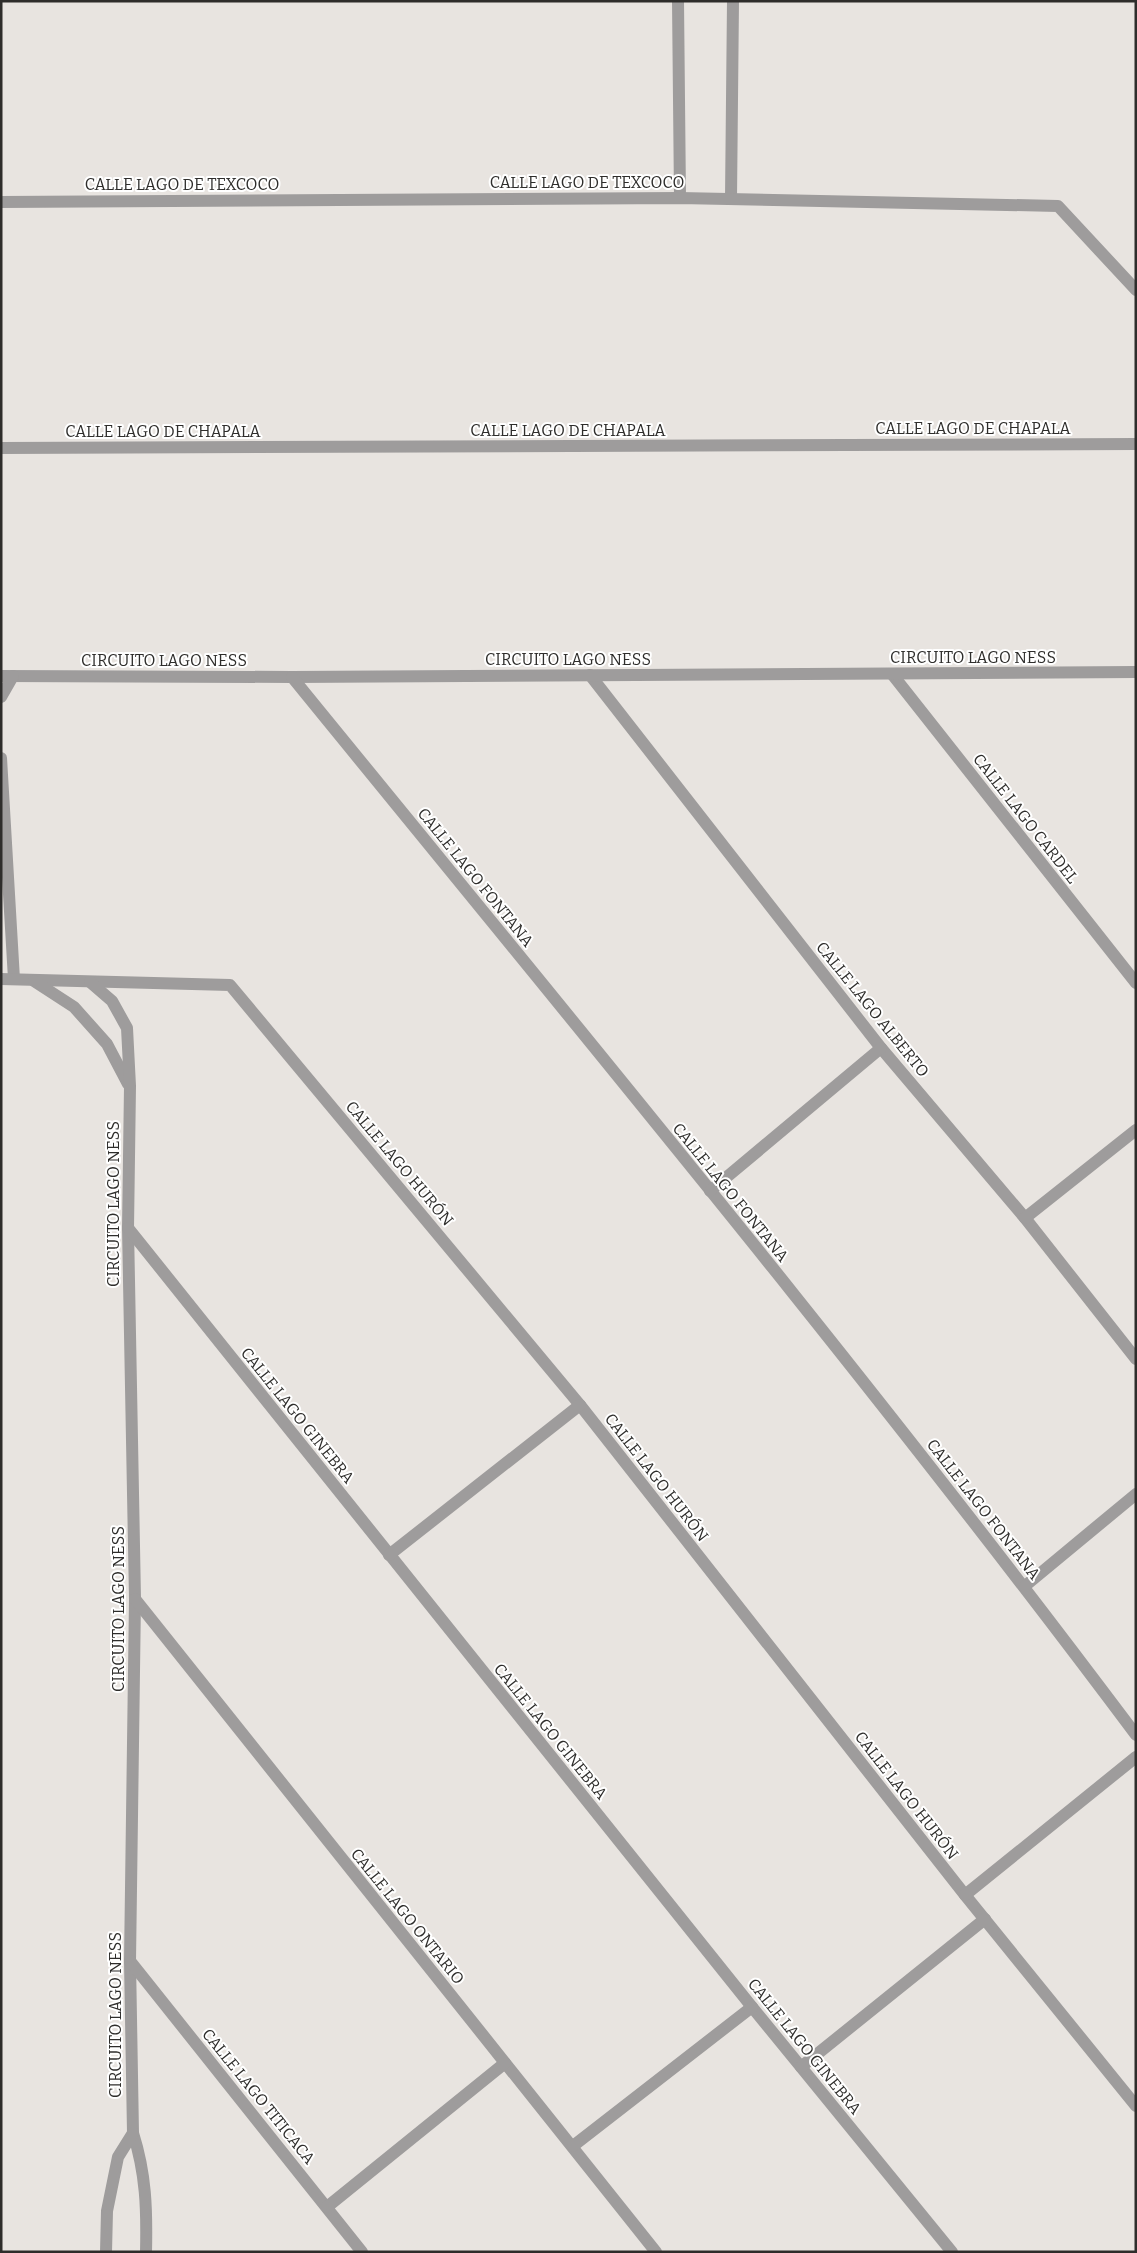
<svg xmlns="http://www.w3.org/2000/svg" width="1137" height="2253" font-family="Bitter,serif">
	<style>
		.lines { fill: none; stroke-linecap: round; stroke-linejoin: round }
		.minor { stroke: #9e9c9c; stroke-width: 12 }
		.labels { text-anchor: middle; stroke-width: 4; stroke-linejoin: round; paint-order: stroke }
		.street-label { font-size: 16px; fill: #2e2d2b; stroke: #fff }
	</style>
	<rect width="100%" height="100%" fill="#e8e4e0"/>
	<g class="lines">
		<g class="minor">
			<polyline points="678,1 680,198"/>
			<polyline points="731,198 733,1"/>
			<polyline points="1,202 680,198 1058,206 1136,290"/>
			<polyline points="1,448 1136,444"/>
			<polyline points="892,674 1136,983"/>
			<polyline points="590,675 881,1048 1025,1218 1136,1359"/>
			<polyline points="1,676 292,677 1136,672"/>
			<path d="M292 677C577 1027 866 1374 1136 1735"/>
			<polyline points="1,697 13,676"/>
			<polyline points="1,758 14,979"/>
			<polyline points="1,979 230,985 580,1405 965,1895 1136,2106"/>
			<polyline points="34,981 74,1007 107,1044 128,1084"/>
			<path d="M90 982 112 1001 127 1028 130 1086 128 1228 135 1599 130 1961 133 2133C146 2174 147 2209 146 2252"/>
			<polyline points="710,1191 881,1048"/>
			<polyline points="1025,1218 1136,1130"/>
			<polyline points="128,1228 752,2007 952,2252"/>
			<polyline points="389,1555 580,1405"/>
			<polyline points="1025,1586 1136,1494"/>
			<polyline points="135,1599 656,2252"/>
			<polyline points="965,1895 1136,1757"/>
			<polyline points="130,1961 362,2252"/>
			<polyline points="801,2067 985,1919"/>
			<polyline points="573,2146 752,2007"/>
			<polyline points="327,2207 505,2063"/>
			<polyline points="106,2252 107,2211 118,2157 133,2133"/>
		</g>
	</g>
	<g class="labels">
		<g class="street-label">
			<text x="587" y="188">CALLE LAGO DE TEXCOCO</text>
			<text x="182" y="190">CALLE LAGO DE TEXCOCO</text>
			<text x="973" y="434">CALLE LAGO DE CHAPALA</text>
			<text x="568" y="436">CALLE LAGO DE CHAPALA</text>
			<text x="163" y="437">CALLE LAGO DE CHAPALA</text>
			<text x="973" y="663">CIRCUITO LAGO NESS</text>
			<text x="568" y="665">CIRCUITO LAGO NESS</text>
			<text x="164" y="666">CIRCUITO LAGO NESS</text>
			<text transform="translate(1026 818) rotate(52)" y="6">CALLE LAGO CARDEL</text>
			<text transform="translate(476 877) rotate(51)" y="6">CALLE LAGO FONTANA</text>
			<text transform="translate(873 1009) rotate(51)" y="6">CALLE LAGO ALBERTO</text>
			<text transform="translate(400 1163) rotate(50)" y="6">CALLE LAGO HURÓN</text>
			<text transform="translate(731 1192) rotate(51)" y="6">CALLE LAGO FONTANA</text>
			<text transform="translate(113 1204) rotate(-90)" y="6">CIRCUITO LAGO NESS</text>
			<text transform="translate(298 1415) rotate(51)" y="6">CALLE LAGO GINEBRA</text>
			<text transform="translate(657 1477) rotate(52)" y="6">CALLE LAGO HURÓN</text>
			<text transform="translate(984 1509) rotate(52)" y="6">CALLE LAGO FONTANA</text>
			<text transform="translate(118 1609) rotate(-90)" y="6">CIRCUITO LAGO NESS</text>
			<text transform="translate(551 1731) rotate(51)" y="6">CALLE LAGO GINEBRA</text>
			<text transform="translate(907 1795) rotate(52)" y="6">CALLE LAGO HURÓN</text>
			<text transform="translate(408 1916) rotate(51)" y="6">CALLE LAGO ONTARIO</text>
			<text transform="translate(115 2015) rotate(-90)" y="6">CIRCUITO LAGO NESS</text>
			<text transform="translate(805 2046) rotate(51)" y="6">CALLE LAGO GINEBRA</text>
			<text transform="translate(259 2096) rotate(51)" y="6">CALLE LAGO TITICACA</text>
		</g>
	</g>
	<rect width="1137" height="2253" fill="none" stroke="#2e2d2b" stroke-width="5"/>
</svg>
